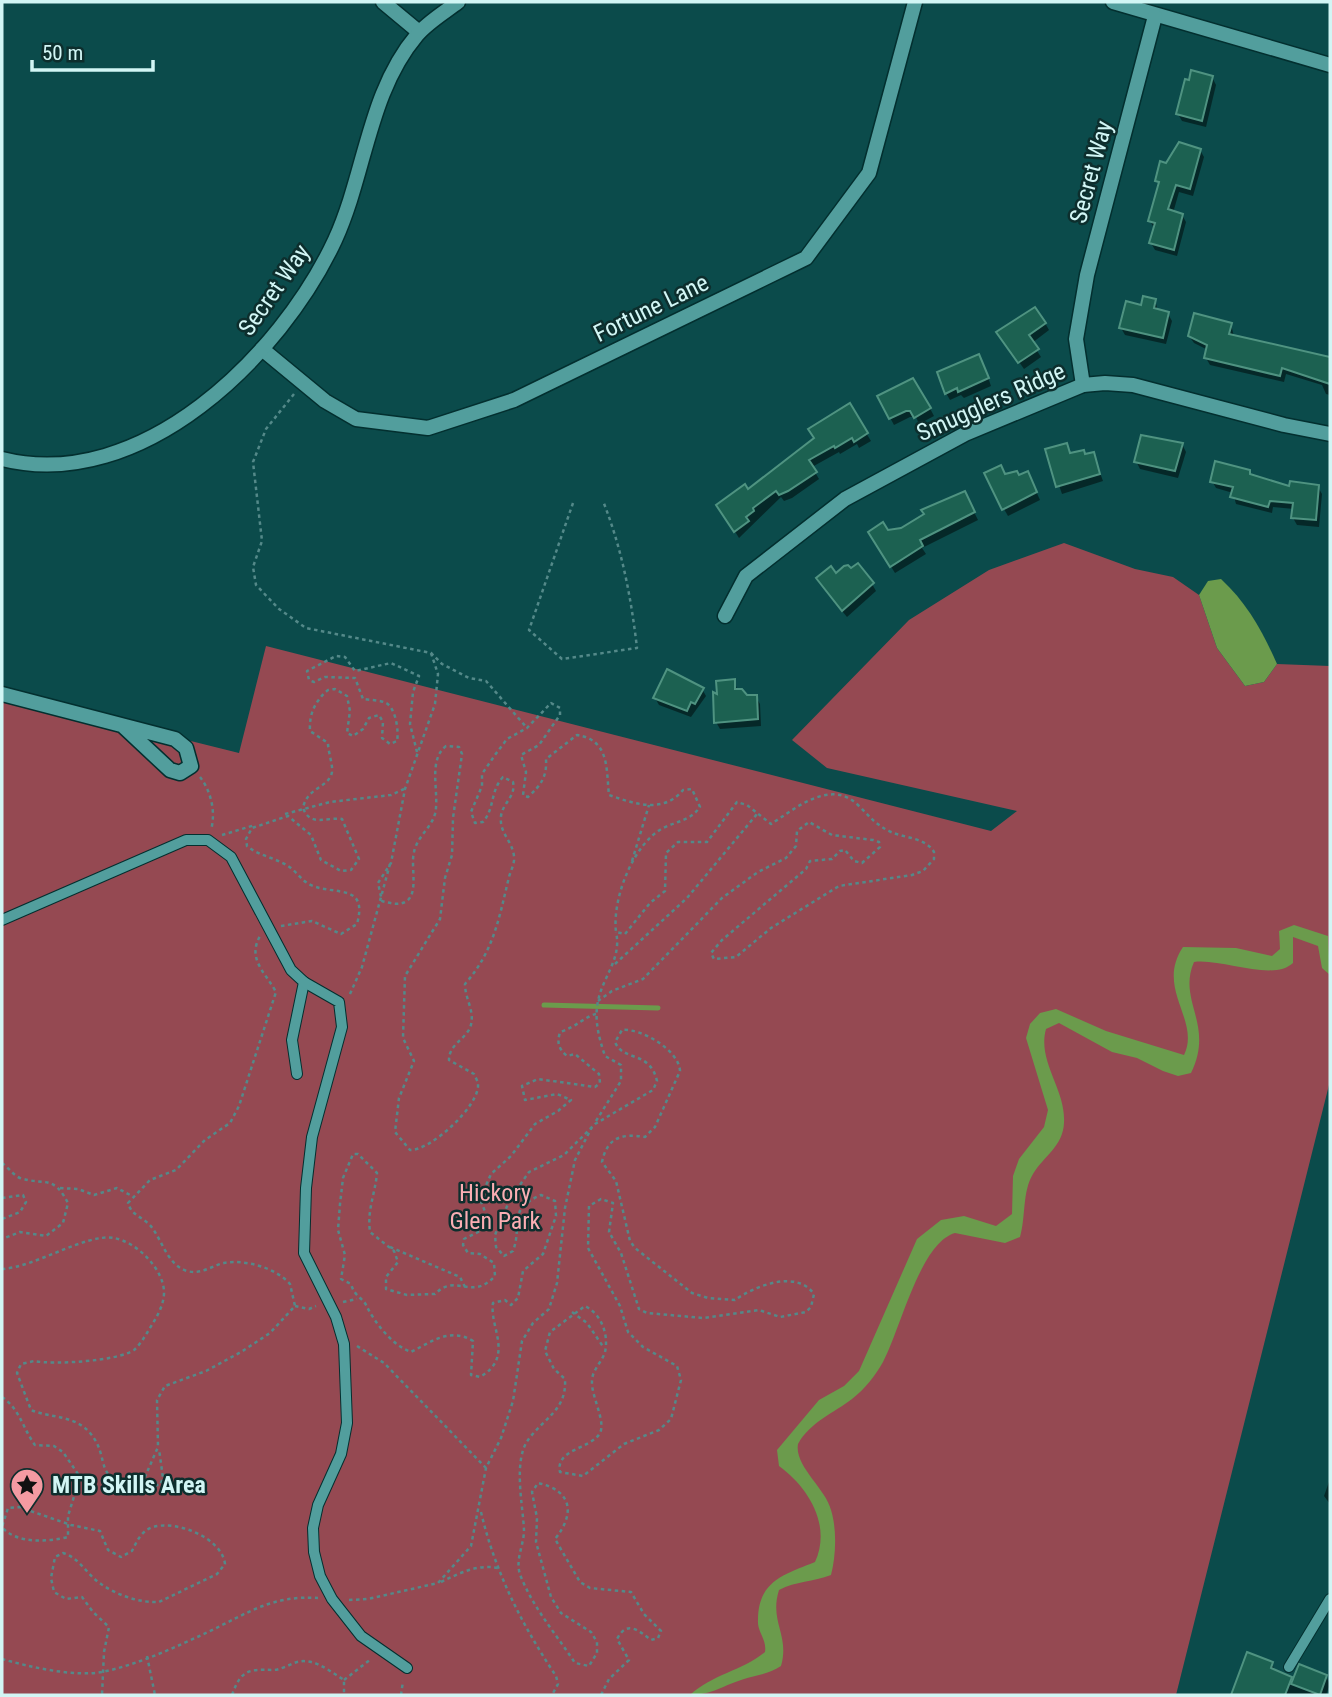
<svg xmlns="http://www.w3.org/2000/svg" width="1332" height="1697" font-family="'Roboto Condensed',sans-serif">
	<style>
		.green { fill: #954952 }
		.water { fill: #6b9b4c }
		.shadow { fill: #0007 }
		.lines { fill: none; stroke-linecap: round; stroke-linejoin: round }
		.stream { stroke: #6b9b4c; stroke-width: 5 }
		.building { fill: #1c6151; stroke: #4f9381; stroke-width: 2 }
		.lane-casing { stroke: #032f2f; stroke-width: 12 }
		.street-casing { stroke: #032f2f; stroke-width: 17 }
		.path { stroke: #548989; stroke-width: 2.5; stroke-dasharray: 3.5 3.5; stroke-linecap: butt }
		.lane { stroke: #529e9d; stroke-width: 10 }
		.street { stroke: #529e9d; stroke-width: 14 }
		.labels { text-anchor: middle; stroke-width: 5; stroke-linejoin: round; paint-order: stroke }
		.street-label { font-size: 24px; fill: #d2f6f5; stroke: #0d2e2d }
		.park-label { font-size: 24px; fill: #fbaeb3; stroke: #0d2e2d }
		.poi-label { font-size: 24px; font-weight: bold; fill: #d2f6f5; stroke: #0d2e2d; text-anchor: start }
	</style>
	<rect width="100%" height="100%" fill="#0b4b4b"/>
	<polygon class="green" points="1064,543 1135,569 1173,577 1199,595 1217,648 1245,686 1264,682 1277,664 1330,666 1330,1081 1176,1695 2,1695 2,694 239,753 266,646 991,831 1017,811 827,768 792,740 909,620 989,570"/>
	<g class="water">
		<path d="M1221 579C1247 603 1263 632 1277 664L1264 682 1245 686 1217 648 1199 595 1208 581Z"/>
		<path d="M1294 925 1328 936 1330 975 1322 968 1318 946 1293 937V963C1273 982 1221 958 1194 962 1177 1001 1215 1024 1191 1073L1178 1076 1163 1071 1137 1058 1112 1052 1059 1023 1046 1029C1037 1062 1066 1089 1064 1123 1063 1146 1044 1156 1033 1174 1022 1192 1026 1217 1020 1237L1005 1243 955 1233C920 1243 901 1328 883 1362 875 1376 865 1389 852 1399 834 1413 810 1422 798 1444 794 1466 826 1489 831 1510 837 1529 836 1556 831 1575 813 1582 796 1581 779 1590 769 1622 790 1635 781 1666 769 1674 757 1675 744 1679 724 1685 712 1695 690 1695 713 1674 742 1671 765 1652 767 1639 757 1632 758 1620 758 1580 786 1574 815 1562 832 1525 808 1487 779 1466L777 1450 819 1400 844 1386 859 1371 917 1239 941 1220 964 1216 996 1226 1012 1214 1013 1176 1019 1159 1044 1127 1048 1110 1026 1038 1030 1024 1040 1013 1056 1009 1106 1031 1184 1055C1201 1020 1155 989 1183 947L1236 948 1272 956 1280 949 1279 931Z"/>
	</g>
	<g class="shadow">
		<polygon points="1212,77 1216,85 1206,127 1182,121 1178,114 1190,83"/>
		<polygon points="1200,150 1204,157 1193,196 1179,192 1173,213 1182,215 1186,222 1177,256 1155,250 1151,243 1154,228 1150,221 1160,185 1157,180 1167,165"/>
		<polygon points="1155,300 1158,311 1168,314 1172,321 1166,344 1125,335 1121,328 1142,307"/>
		<polygon points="1045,323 1049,330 1032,343 1041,357 1024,369 1003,339"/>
		<polygon points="1231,324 1234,337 1330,361 1330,395 1326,394 1322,385 1286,374 1284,382 1210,365 1206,358 1208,350 1194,343 1189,336"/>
		<polygon points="983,363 991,386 964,398 961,395 950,400 946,393"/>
		<polygon points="923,395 934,416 919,424 916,417 910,417 894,425 879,397"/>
		<polygon points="849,405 871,441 859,448 857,444 840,454 839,452 812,467 819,479 792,498 784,501 781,497 739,538 723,512 816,439"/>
		<polygon points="1182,444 1186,452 1178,478 1140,469 1136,461"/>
		<polygon points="1066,445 1071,455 1093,454 1103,481 1062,494 1047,450"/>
		<polygon points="1249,472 1252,476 1291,488 1318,487 1322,494 1319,527 1297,525 1293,518 1294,509 1273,507 1272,513 1236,504 1233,493 1216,488 1212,481"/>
		<polygon points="1019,477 1031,480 1040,500 1008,516 1004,509"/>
		<polygon points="968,500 978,520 922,548 926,554 895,573 870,533 902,530"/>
		<polygon points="836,575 872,584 876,591 847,617 822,586"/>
		<polygon points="734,681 738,691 746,697 756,697 760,704 761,726 720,729 716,722 719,697"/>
		<polygon points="702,689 706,696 691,717 659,705 655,698"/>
		<polygon points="1330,1479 1330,1504 1324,1496"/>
		<polygon points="1248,1654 1272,1663 1275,1672 1294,1679 1326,1676 1330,1684 1326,1695 1233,1695"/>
	</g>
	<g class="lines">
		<polyline class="stream" points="544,1005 658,1008"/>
	</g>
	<g class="building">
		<polygon points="1191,70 1213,76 1202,121 1176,114 1185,79 1189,80"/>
		<polygon points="1179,142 1201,149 1190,189 1176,185 1168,209 1183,214 1174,250 1149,243 1155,223 1148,221 1159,182 1155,181 1160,161 1166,163"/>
		<polygon points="1143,296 1156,299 1154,308 1169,312 1163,338 1119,328 1126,301 1141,305"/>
		<polygon points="1035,307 1046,323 1029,335 1039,349 1018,363 996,332"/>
		<polygon points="1194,313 1232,323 1229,334 1330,357 1330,384 1282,368 1280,376 1204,358 1207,345 1188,336"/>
		<polygon points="979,354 989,378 958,392 957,388 945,394 937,372"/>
		<polygon points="913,378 931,408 914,418 910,411 906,411 889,419 877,396"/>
		<polygon points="850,403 868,433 854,442 852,438 835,448 834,446 809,460 817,472 788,491 779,495 776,491 753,508 754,511 746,517 749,521 734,532 716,505 745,484 748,489 814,438 808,429"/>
		<polygon points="1141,435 1183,443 1175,471 1134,462"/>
		<polygon points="1067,443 1070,453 1084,450 1085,454 1094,452 1100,474 1056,487 1045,449"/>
		<polygon points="1215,461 1250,470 1250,474 1289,486 1290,481 1319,485 1316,520 1291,518 1293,503 1270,501 1268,507 1230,497 1233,487 1210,482"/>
		<polygon points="1001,465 1005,474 1017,471 1019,475 1028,471 1037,492 1002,510 984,473"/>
		<polygon points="965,491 975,512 920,540 923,546 890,567 868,532 883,522 888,530 901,528 924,514 921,510"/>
		<polygon points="858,563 874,583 842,611 816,578 831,566 836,573 844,566 848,565 851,568"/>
		<polygon points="667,669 704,688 695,704 691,702 687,711 653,698"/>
		<polygon points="735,679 735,689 742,689 747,695 757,695 758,719 714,723 713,692 717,694 716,681"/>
		<polygon points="1247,1652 1273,1662 1271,1668 1292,1677 1285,1695 1231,1695"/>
		<polygon points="1299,1664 1327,1675 1320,1695 1291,1684"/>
	</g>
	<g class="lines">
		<defs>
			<g id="lane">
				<polyline points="2,920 186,840 208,840 231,857 291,970 304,982 292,1040 297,1074"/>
				<polyline points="304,982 339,1002 342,1027 312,1137 306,1188 304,1253 336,1317 344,1344 347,1423 341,1454 318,1505 313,1528 314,1552 320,1576 332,1599 361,1636 407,1668"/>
				<polyline points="1289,1667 1330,1599"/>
			</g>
			<g id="street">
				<polyline points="383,2 419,32"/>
				<polyline points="1113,2 1330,65"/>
				<polyline points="262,349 325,401 356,419 428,428 514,400 806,258 869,173 915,2"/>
				<polyline points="1083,385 1076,339 1087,275 1155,16"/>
				<path d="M2 459C141 494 281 356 335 240 366 172 368 93 417 35 428 22 445 12 458 2"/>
				<polyline points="725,616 746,576 845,499 965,434 1083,385 1105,383 1133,385 1284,425 1330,434"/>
				<polyline points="2,694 175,739 186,748 191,766 180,773 170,770 123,726"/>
			</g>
		</defs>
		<use href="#lane" class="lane-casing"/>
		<use href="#street" class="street-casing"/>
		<g class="path">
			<polyline points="294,394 266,429 253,462 262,541 253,567 256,585 279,609 306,628 431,653 442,664 469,678 486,681 527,728"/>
			<path d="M573 503 529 630 562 659 637 648C631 597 622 549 603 501"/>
			<path d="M431 653 438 674 435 704 405 789 391 863 378 883 382 901C427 915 409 871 414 852 417 837 431 828 435 814 440 793 427 761 446 746L459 747 462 754 453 818 452 855 445 878 440 919 405 976 403 1038 414 1061 399 1098 395 1132 410 1150C430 1151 480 1106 478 1084 478 1081 475 1077 474 1074L449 1060C449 1045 464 1040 470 1028 476 1012 465 1000 465 984 494 951 499 918 509 877 511 870 515 863 514 856 512 840 499 833 501 816 503 802 516 797 513 782L503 777C490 791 495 808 483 822L475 823 471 812 482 786V774L495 755 507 739 527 728 551 703 560 708V715L539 745 521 755 526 772 523 795 528 797C541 785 547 777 546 759L577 735C610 740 606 769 609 795 635 804 663 814 683 790L692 789 700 807C690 821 677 821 663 828 633 844 612 899 616 932L625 934 650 903 665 891 666 853 678 842H707L737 802 747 805 771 824C795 809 830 778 858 805 869 816 876 825 891 832 905 838 926 838 934 852V859L923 871 912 875 839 886 771 928 736 957 714 959 711 953 722 940 806 869 810 861 832 859 840 851 845 850 854 861 862 863 880 847 879 842 873 840 832 835 809 822 797 831 796 846 786 858 758 872 722 898 643 979 612 991 598 1001"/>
			<path d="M200 777C211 791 216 812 211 830"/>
			<polyline points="285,814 330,802 391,795 404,789"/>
			<polyline points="222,835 255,825"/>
			<polyline points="632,861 649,805"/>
			<path d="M281 926 312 921 341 934 357 924C368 884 337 895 313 886 303 882 299 875 292 869 279 858 260 857 247 846L246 839 252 828 288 816 311 835 321 860 341 871 351 870 359 859 342 819C326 817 310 827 303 808 307 787 329 788 332 772 333 764 328 752 328 743L310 731C309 714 315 701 328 690L335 689 347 696 350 711 347 733 353 736 363 729 369 718 379 715 383 722 382 738 390 744 397 741C399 732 396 708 386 703 380 700 369 700 363 699L355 678 325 677 314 682 309 680 307 671 336 656 345 657 355 671 391 663 419 676 413 692 410 724 417 752"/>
			<polyline points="615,964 687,898 757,814"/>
			<polyline points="350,994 362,967 390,864"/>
			<path d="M596 1014C586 1016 576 1027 560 1032 557 1043 558 1048 567 1056L575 1054 599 1074 600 1083 595 1087 538 1079 522 1086 525 1100 557 1094 571 1100 558 1111 535 1124 511 1156 491 1174 480 1199 488 1219 480 1231 464 1239 463 1245 468 1253 480 1254 494 1263 495 1276C471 1302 457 1272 435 1294L407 1295 386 1289V1277L398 1262 394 1251 370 1232C367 1209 375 1195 377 1173L358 1154H353L343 1178 340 1204 338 1230 345 1255 341 1279 351 1284C355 1298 363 1297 367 1307 376 1324 392 1345 411 1352 431 1342 450 1327 473 1341L471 1375 480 1377C515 1357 489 1327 493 1303L505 1300 511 1305 518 1298 523 1271 543 1254 556 1216 555 1201 541 1195C506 1210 523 1224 513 1251L504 1256 496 1247 495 1235 510 1199 529 1172 564 1155 595 1124 653 1090 657 1081C650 1050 623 1062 615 1042L622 1030C641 1028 679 1050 680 1071L655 1127 645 1137C621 1133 607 1138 602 1162L616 1181 630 1241 635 1248 692 1293 708 1298 735 1300C755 1286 796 1269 814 1294L811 1307 806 1312 780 1317 759 1310 703 1318 647 1313 639 1309 621 1253 609 1232 613 1203 601 1199 589 1206 588 1248 620 1306 628 1332 643 1347 677 1366 681 1380 671 1419 659 1430 624 1444 583 1476 560 1472C555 1449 591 1449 600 1433 606 1421 591 1396 592 1381 592 1370 602 1362 605 1352 609 1334 601 1314 585 1306L550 1332 545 1351 554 1369 565 1379C567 1410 544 1418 528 1440 513 1461 523 1506 524 1530 524 1546 514 1561 521 1577 534 1609 556 1634 575 1663L589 1666 597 1653V1642L591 1632 561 1613 551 1597 536 1542 537 1518 532 1492 538 1483C573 1491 575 1514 555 1539L580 1582 590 1588 631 1592 644 1614 661 1631 658 1638 651 1640C638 1630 627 1620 617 1639L629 1660 609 1679 601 1695"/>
			<path d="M596 1121 621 1081V1065L605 1056C599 1038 594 1020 598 1001 603 976 622 959 616 932"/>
			<path d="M2 1163C8 1167 13 1175 20 1178 45 1186 53 1174 68 1203L63 1223 46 1236 20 1232 2 1239"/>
			<polyline points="60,1188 78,1189 94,1195 117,1188 132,1196"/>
			<polyline points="2,1198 23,1195 26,1202 20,1212 2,1219"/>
			<polyline points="390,1247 460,1277 465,1287"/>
			<path d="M2 1269C36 1267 86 1233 114 1238 137 1242 165 1270 164 1294 163 1309 154 1321 147 1333 143 1339 139 1346 134 1350 118 1361 54 1365 34 1361L21 1364 17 1373 31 1410C50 1418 75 1415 90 1433 112 1458 90 1482 141 1486L158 1447 157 1400 165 1386 206 1371 241 1352 270 1333 295 1306 290 1284C276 1268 245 1259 224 1263 211 1266 201 1275 187 1271 168 1265 163 1243 153 1229 145 1217 132 1217 128 1203L150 1180 176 1170 205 1140 230 1123 239 1106 276 992C265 972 247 959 260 936"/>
			<polyline points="343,1302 357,1299"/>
			<polyline points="295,1306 309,1309 316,1306"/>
			<polyline points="572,1312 587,1323 604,1348"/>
			<polyline points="357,1346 384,1363 486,1468"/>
			<path d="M2 1397C20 1409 23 1429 35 1445L54 1446 63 1452 80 1477 68 1516V1537C48 1542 16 1544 2 1527L8 1508 19 1507 71 1525 100 1531 108 1550 121 1557 132 1551C137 1541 141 1531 153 1527 177 1520 222 1538 225 1564L217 1574 159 1602C139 1603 117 1595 101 1584 87 1575 80 1558 63 1553L55 1557 51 1578 54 1592 66 1599 82 1597 93 1612 109 1627 104 1652 102 1695"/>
			<polyline points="141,1486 160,1485 163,1478 159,1449"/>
			<path d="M481 1512C495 1572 522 1625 556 1676L558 1684 552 1695"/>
			<path d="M441 1582C460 1573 477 1564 498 1568"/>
			<polyline points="349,1600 368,1599 438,1583 471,1546 486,1468 501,1438 513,1401 522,1341 533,1323 549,1309 557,1283 565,1208 575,1160 592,1127"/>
			<polyline points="147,1656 155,1695"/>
			<path d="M2 1659C30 1667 73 1677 102 1672 137 1665 176 1647 208 1632 248 1613 272 1595 318 1598"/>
			<polyline points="344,1680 371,1659"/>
			<path d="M232 1695C241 1670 248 1669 273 1670 279 1670 287 1666 294 1663 312 1656 328 1670 344 1680V1695"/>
			<polyline points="401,1695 403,1681"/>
		</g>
		<use href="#lane" class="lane"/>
		<use href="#street" class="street"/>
	</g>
	<defs>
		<symbol id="sight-pin" viewBox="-11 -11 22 30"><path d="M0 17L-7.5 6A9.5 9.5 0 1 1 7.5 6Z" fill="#f49aa2" stroke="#0d2e2d"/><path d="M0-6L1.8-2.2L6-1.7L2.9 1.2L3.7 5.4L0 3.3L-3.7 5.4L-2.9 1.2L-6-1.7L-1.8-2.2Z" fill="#111"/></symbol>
	</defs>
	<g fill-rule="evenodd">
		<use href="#sight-pin" x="8" y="1466" width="38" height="52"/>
	</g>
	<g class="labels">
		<g class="street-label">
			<text transform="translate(1091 172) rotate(-75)" y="8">Secret Way</text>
			<text transform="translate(274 290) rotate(-55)" y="8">Secret Way</text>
			<text transform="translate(651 308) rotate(-26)" y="8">Fortune Lane</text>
			<text transform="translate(991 402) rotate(-24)" y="8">Smugglers Ridge</text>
		</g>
		<g class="park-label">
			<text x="495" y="1201">Hickory<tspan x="495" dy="28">Glen Park</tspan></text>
		</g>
		<g class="poi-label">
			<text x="52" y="1493">MTB Skills Area</text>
		</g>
	</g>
	<rect width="1332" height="1697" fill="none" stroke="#d2f6f5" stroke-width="7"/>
	<path d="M32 60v10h121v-10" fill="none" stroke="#d2f6f5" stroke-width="3.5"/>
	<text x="42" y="60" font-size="21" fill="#d2f6f5" stroke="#0d2e2d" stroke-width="5" paint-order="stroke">50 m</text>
</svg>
